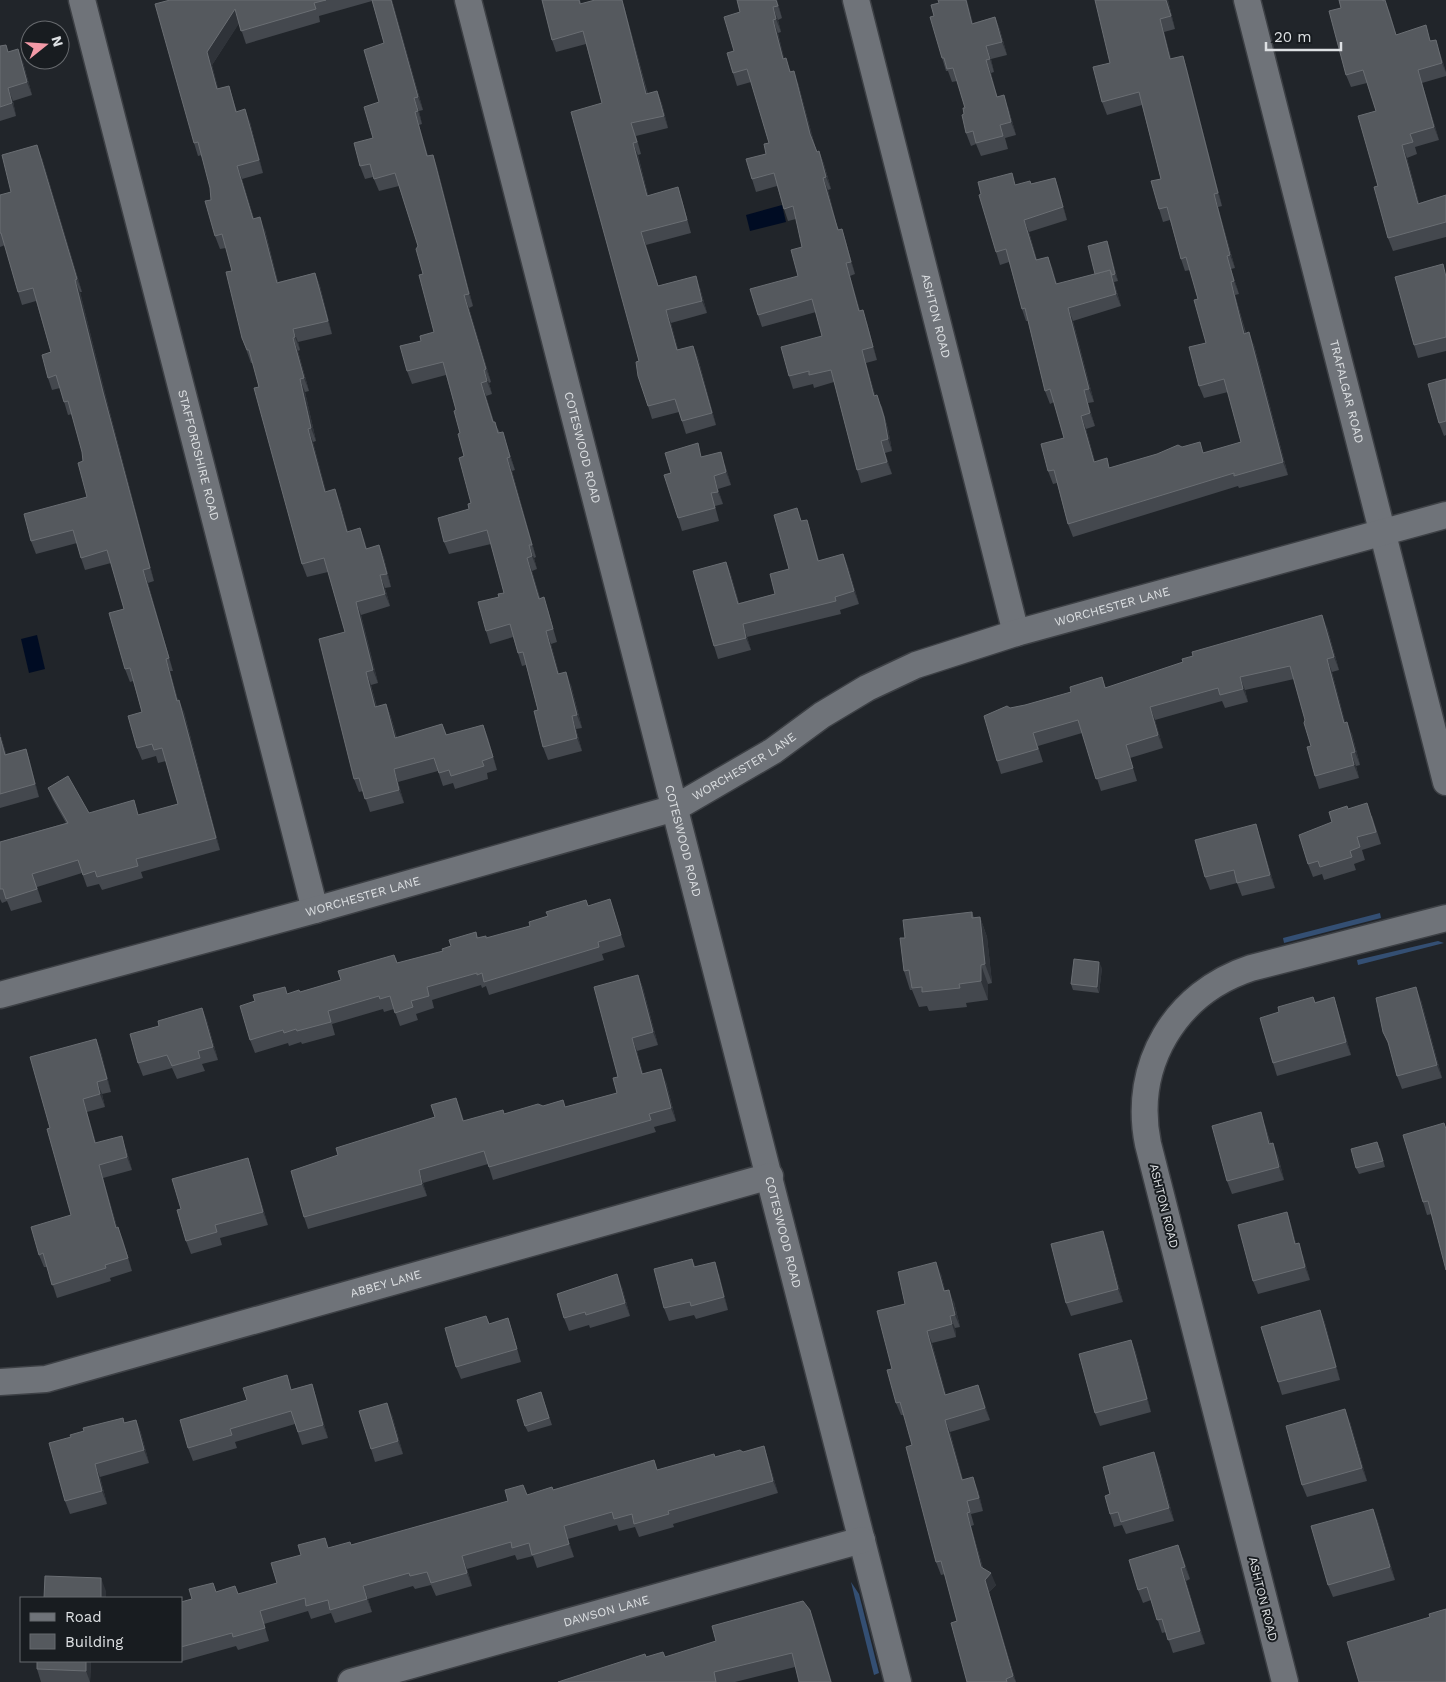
<svg xmlns="http://www.w3.org/2000/svg" width="1446" height="1682" font-family="'Work Sans',sans-serif">
	<style>
		.green { fill: #344f73 }
		.water { fill: #000c23 }
		.lines { fill: none; stroke-linecap: round; stroke-linejoin: round }
		.street-casing { stroke: #3d4045; stroke-width: 29 }
		.street { stroke: #6f7379; stroke-width: 26 }
		.wall { fill: #44484e }
		.shaded-wall { fill: #2f3339 }
		.building { fill: #55595e; stroke: #6a6e73 }
		.labels { text-anchor: middle; stroke-width: 4; stroke-linejoin: round; paint-order: stroke }
		.street-label { font-size: 12px; fill: #dde0e3; stroke: #181c20 }
	</style>
	<rect width="100%" height="100%" fill="#21252a"/>
	<g class="green">
		<polygon points="1380,913 1381,918 1284,943 1283,938"/>
		<polygon points="1438,941 1444,943 1358,965 1357,960"/>
		<polygon points="851,1582 859,1594 879,1673 874,1675"/>
	</g>
	<g class="water">
		<polygon points="782,205 786,222 750,231 746,215"/>
		<polygon points="37,635 45,669 29,673 21,639"/>
	</g>
	<g class="lines">
		<defs>
			<g id="street">
				<path id="s1" d="M82 0 315 910"/>
				<path id="s2" d="M468 0 898 1682"/>
				<path id="s3" d="M856 0 1016 633"/>
				<path id="s4" d="M1247 0 1446 782"/>
				<path id="s5" d="M0 995 315 910 675 808 773 751 822 715 867 688 916 665 1016 633 1446 515"/>
				<path id="s6" d="M0 1382 46 1379 770 1176"/>
				<path id="s7" d="M351 1682 862 1540"/>
				<path d="M1285 1682 1148 1144C1132 1065 1175 993 1251 968L1446 918"/>
			</g>
		</defs>
		<use href="#street" class="street-casing"/>
		<use href="#street" class="street"/>
	</g>
	<g class="wall">
		<polygon points="170,0 392,0 423,110 419,111 422,124 419,125 428,156 433,155 437,167 473,306 469,308 491,382 489,383 492,394 486,396 494,422 507,445 515,470 512,471 536,557 534,558 537,569 532,571 540,598 548,610 557,642 551,644 559,674 571,685 582,728 576,729 582,751 548,760 543,747 538,710 526,665 522,666 513,637 490,644 486,631 499,597 504,593 491,544 449,554 444,542 469,509 471,503 456,410 446,375 412,384 407,371 421,341 434,332 418,246 399,186 379,191 373,177 365,179 360,166 373,138 379,102 384,43 372,1 319,16 320,22 246,44 239,23 212,65 218,89 229,86 237,112 250,122 263,173 242,179 254,219 265,230 278,282 315,273 320,286 332,334 298,342 300,350 298,351 309,391 305,392 316,441 313,442 326,492 340,502 348,532 360,528 367,549 379,545 384,558 391,587 385,588 390,606 361,615 378,683 371,685 377,707 386,704 391,717 397,738 442,724 447,735 483,725 488,738 497,770 487,773 488,779 455,789 453,783 443,786 438,771 398,782 404,803 370,812 363,791 359,792 354,779 345,632 328,572 307,577 302,564 259,387 253,363 251,363 242,338 232,271 226,248 220,249 215,236 210,188 202,155 198,156 194,143"/>
		<polygon points="542,0 580,0 581,4 624,6 648,94 657,91 662,104 668,128 636,136 641,154 638,155 648,195 682,200 691,233 646,245 658,285 700,288 707,313 671,323 678,350 693,346 698,358 716,425 686,434 679,412 652,419 648,406 639,361 602,103 586,44 556,52 552,40"/>
		<polygon points="737,0 777,0 782,18 778,20 781,32 778,33 784,59 791,72 798,83 815,146 817,152 819,151 824,164 831,189 828,190 837,226 839,230 842,229 846,242 855,274 850,276 860,311 867,323 877,360 866,363 875,395 882,407 888,429 892,451 885,453 892,474 861,483 857,470 834,382 814,388 813,384 793,389 789,376 822,336 816,312 762,327 758,315 798,276 802,247 796,219 788,221 784,209 777,186 756,192 752,179 766,154 769,143 751,82 737,86 733,73 740,12"/>
		<polygon points="1168,0 1175,29 1164,32 1171,59 1183,56 1187,69 1222,206 1218,207 1235,268 1231,269 1239,294 1235,295 1246,333 1254,345 1288,475 1239,488 1238,486 1073,537 1068,524 1057,483 1053,484 1048,471 1064,438 1054,402 1050,404 1045,391 1028,321 1026,321 1022,309 1009,262 1000,265 996,252 1016,185 1031,184 1055,178 1059,190 1067,220 1029,232 1037,260 1048,257 1057,284 1095,274 1107,241 1109,247 1118,281 1114,282 1121,306 1073,321 1094,402 1088,403 1095,426 1086,429 1095,462 1110,468 1182,447 1204,453 1241,442 1228,392 1204,398 1199,386 1206,343 1198,299 1190,270 1185,271 1181,259 1170,220 1163,222 1159,209 1161,179 1142,105 1107,115 1102,102 1110,63"/>
		<polygon points="1339,0 1384,0 1390,13 1396,34 1432,41 1440,53 1446,72 1446,76 1422,83 1439,140 1415,147 1417,154 1407,158 1419,203 1446,195 1446,237 1393,251 1388,238 1378,186 1376,111 1367,83 1351,87 1346,75 1341,8"/>
		<polygon points="934,16 973,23 995,17 1000,30 1007,55 991,59 994,72 991,73 997,96 1008,107 1016,135 1005,138 1008,149 981,156 976,144 971,146 966,133 965,108 957,81 952,82 948,71 946,71 942,58"/>
		<polygon points="0,46 23,62 32,95 13,101 16,116 0,121"/>
		<polygon points="42,158 82,292 80,292 108,405 154,581 148,583 173,671 170,671 178,700 184,712 220,850 141,872 143,878 102,890 99,884 87,887 82,873 37,887 42,902 11,911 7,901 2,903 0,899 0,842 66,823 53,800 48,788 89,813 139,815 178,804 166,761 158,763 156,756 142,760 137,748 142,712 133,681 130,682 125,669 124,609 111,563 85,570 81,558 77,543 36,554 31,541 87,497 82,452 72,414 68,415 60,388 52,390 48,378 51,352 36,301 22,305 18,292 5,245 0,247 0,195 11,192"/>
		<polygon points="1446,273 1446,351 1418,358 1414,345"/>
		<polygon points="1446,379 1446,435 1444,436 1439,423"/>
		<polygon points="703,457 725,465 731,485 718,489 723,504 715,506 719,521 682,531 678,518 671,473"/>
		<polygon points="802,521 811,533 819,561 843,554 848,567 859,604 840,610 841,614 747,637 751,650 718,659 714,646 726,562 731,575 739,603 775,594 789,569"/>
		<polygon points="1327,627 1339,670 1332,672 1345,722 1352,734 1360,765 1356,766 1359,778 1319,789 1315,776 1311,746 1305,720 1294,679 1245,690 1248,702 1225,708 1222,701 1155,720 1163,748 1130,758 1137,781 1101,791 1082,733 1038,746 1043,762 1001,774 997,761 1010,708 1025,705 1071,692 1102,677 1106,688"/>
		<polygon points="0,733 6,754 26,749 30,762 39,797 0,808"/>
		<polygon points="1348,809 1372,816 1381,844 1362,850 1365,860 1354,864 1356,870 1324,880 1322,874 1313,877 1308,864 1332,822"/>
		<polygon points="1260,837 1275,888 1242,896 1237,883 1210,890 1205,877"/>
		<polygon points="588,905 614,912 625,947 602,954 604,960 489,995 486,986 482,988 481,985 432,1000 434,1008 416,1014 418,1020 400,1026 394,1009 384,1012 383,1009 332,1024 335,1035 302,1044 301,1042 289,1046 288,1043 255,1053 250,1040 255,1001 287,994 300,992 341,980 394,955 397,963 443,951 476,932 478,938 487,938 530,926"/>
		<polygon points="972,912 974,918 980,917 987,937 992,983 988,984 988,1000 966,1003 967,1007 929,1011 927,1006 919,1007 912,990 910,990 904,971"/>
		<polygon points="1102,968 1099,993 1073,990 1071,984"/>
		<polygon points="638,975 643,988 658,1045 637,1051 643,1074 666,1082 676,1121 654,1127 656,1132 493,1180 488,1164 423,1183 427,1196 308,1229 304,1217 338,1155 435,1117 456,1098 464,1121 505,1114 543,1106 563,1100 565,1107 617,1093 618,1077"/>
		<polygon points="1334,997 1338,1010 1351,1055 1277,1076 1273,1063 1315,1002"/>
		<polygon points="1421,1000 1442,1078 1402,1089 1397,1076 1391,1050 1383,1032"/>
		<polygon points="202,1008 207,1021 218,1060 202,1064 205,1071 177,1079 172,1068 143,1076 138,1063 159,1026"/>
		<polygon points="96,1039 101,1052 111,1092 102,1094 105,1107 87,1112 96,1143 126,1149 132,1170 103,1178 117,1227 123,1240 132,1271 110,1278 111,1281 57,1298 47,1267 44,1267 39,1255 71,1215 50,1128"/>
		<polygon points="1265,1125 1271,1144 1278,1156 1284,1180 1232,1194 1227,1181"/>
		<polygon points="1446,1128 1432,1214 1427,1215 1423,1202"/>
		<polygon points="1380,1148 1385,1167 1359,1174 1356,1168"/>
		<polygon points="248,1158 252,1171 268,1225 220,1238 222,1245 191,1254 186,1241 181,1209"/>
		<polygon points="1287,1212 1291,1225 1296,1244 1303,1256 1310,1280 1258,1294 1253,1281"/>
		<polygon points="1107,1243 1123,1302 1071,1316 1066,1303"/>
		<polygon points="692,1259 695,1266 719,1274 728,1310 696,1319 694,1315 669,1321 664,1308"/>
		<polygon points="941,1274 945,1291 954,1302 960,1327 955,1328 956,1337 932,1343 946,1395 978,1385 990,1420 950,1432 963,1480 978,1490 983,1511 971,1514 974,1525 971,1526 983,1568 996,1585 989,1592 1016,1682 967,1682 957,1621 945,1574 941,1575 936,1562 912,1445 904,1415 901,1415 896,1403 892,1369 905,1304"/>
		<polygon points="622,1287 630,1316 590,1328 589,1325 569,1331 564,1318"/>
		<polygon points="1320,1310 1325,1323 1340,1380 1282,1395 1278,1382"/>
		<polygon points="486,1316 489,1324 508,1318 512,1331 521,1362 461,1379 456,1367"/>
		<polygon points="1131,1340 1136,1353 1151,1412 1100,1426 1095,1413"/>
		<polygon points="312,1384 316,1397 328,1438 302,1445 295,1424 235,1442 237,1448 193,1461 188,1448 292,1389"/>
		<polygon points="541,1392 552,1425 528,1432 525,1426"/>
		<polygon points="392,1415 403,1454 375,1462 371,1449"/>
		<polygon points="136,1420 141,1433 149,1463 100,1477 107,1504 70,1514 65,1501 125,1423"/>
		<polygon points="1350,1422 1367,1481 1307,1497 1302,1485"/>
		<polygon points="764,1446 768,1459 778,1493 673,1524 674,1527 639,1537 635,1527 619,1531 617,1525 568,1539 574,1557 537,1568 533,1556 517,1560 515,1555 467,1569 472,1586 436,1596 431,1585 415,1589 413,1586 368,1599 372,1612 335,1623 331,1613 311,1619 308,1611 264,1624 269,1641 238,1650 236,1646 179,1662 178,1661 181,1661 181,1602 235,1586 238,1594 277,1583 329,1548 352,1545 508,1501 527,1495 657,1470 743,1452"/>
		<polygon points="1159,1465 1174,1521 1126,1534 1122,1525 1114,1527 1110,1514 1110,1494"/>
		<polygon points="1373,1509 1378,1522 1395,1580 1333,1597 1328,1585"/>
		<polygon points="1183,1558 1190,1579 1186,1581 1205,1644 1173,1653 1166,1632 1162,1633 1151,1600 1143,1603 1138,1590"/>
		<polygon points="815,1623 795,1667 735,1682 558,1682 646,1657 665,1657"/>
		<polygon points="37,1661 91,1661 90,1682 41,1682 37,1669"/>
	</g>
	<g class="shaded-wall">
		<polygon points="391,0 392,0 423,110 418,97"/>
		<polygon points="622,0 624,6 651,107 646,94"/>
		<polygon points="776,0 777,0 782,18"/>
		<polygon points="966,0 967,0 977,37 972,24"/>
		<polygon points="1166,0 1168,0 1175,29 1171,16"/>
		<polygon points="1385,0 1390,13 1400,47 1396,35"/>
		<polygon points="773,7 778,20 781,32 776,19"/>
		<polygon points="235,9 240,22 212,65 222,102 217,89 207,52"/>
		<polygon points="995,17 1000,30 1007,55 1002,42"/>
		<polygon points="1160,19 1164,32 1175,72 1170,59"/>
		<polygon points="773,20 778,33 788,72 783,59"/>
		<polygon points="1436,40 1440,53 1446,73 1442,63"/>
		<polygon points="986,46 991,59 994,72"/>
		<polygon points="18,49 23,62 32,95 27,82"/>
		<polygon points="1183,56 1187,69 1222,206 1218,193"/>
		<polygon points="986,60 991,73 1001,110 997,97"/>
		<polygon points="1418,70 1422,83 1439,140 1434,127"/>
		<polygon points="794,71 798,83 815,146 810,134"/>
		<polygon points="8,88 13,101 16,116 12,103"/>
		<polygon points="657,91 662,104 668,128 664,116"/>
		<polygon points="1004,95 1008,107 1016,135 1011,122"/>
		<polygon points="414,98 419,111 422,124"/>
		<polygon points="245,109 250,122 263,173 259,160"/>
		<polygon points="415,112 419,125 431,169 427,156"/>
		<polygon points="633,143 638,155 651,208 647,196"/>
		<polygon points="37,145 42,158 82,292 77,279"/>
		<polygon points="1402,145 1407,158 1422,216 1418,204"/>
		<polygon points="819,151 824,164 831,189 826,177"/>
		<polygon points="433,155 437,167 473,306 469,294"/>
		<polygon points="237,166 242,179 258,232 253,219"/>
		<polygon points="823,178 828,190 837,226 843,243 833,213"/>
		<polygon points="1055,178 1059,190 1067,220 1063,207"/>
		<polygon points="1214,194 1218,207 1235,268 1230,255"/>
		<polygon points="260,217 265,230 281,296 277,283"/>
		<polygon points="1024,220 1029,232 1040,273 1036,260"/>
		<polygon points="842,229 846,242 855,274 851,262"/>
		<polygon points="641,232 646,245 662,298 658,286"/>
		<polygon points="1107,241 1109,247 1118,281 1115,274"/>
		<polygon points="1227,256 1231,269 1239,294 1234,281"/>
		<polygon points="1048,257 1053,269 1060,297 1056,284"/>
		<polygon points="846,263 850,276 864,324 859,311"/>
		<polygon points="1110,270 1114,283 1121,306 1116,294"/>
		<polygon points="315,273 320,286 332,334 328,321"/>
		<polygon points="696,276 700,288 707,313 702,301"/>
		<polygon points="75,280 80,292 108,405 154,581 150,568 103,392"/>
		<polygon points="1231,282 1235,295 1249,346 1244,334"/>
		<polygon points="464,295 469,308 491,382 486,369"/>
		<polygon points="1068,308 1073,321 1094,402 1089,389"/>
		<polygon points="666,310 671,323 682,363 677,350"/>
		<polygon points="863,310 867,323 877,360 873,347"/>
		<polygon points="293,329 298,342 300,350 295,337"/>
		<polygon points="1249,332 1254,345 1288,475 1283,462"/>
		<polygon points="293,338 298,351 309,391 304,378"/>
		<polygon points="693,346 698,358 716,425 712,413"/>
		<polygon points="862,350 866,363 879,408 874,396"/>
		<polygon points="484,370 489,383 492,394 487,381"/>
		<polygon points="300,379 305,392 316,441 311,428"/>
		<polygon points="481,383 486,396 497,435"/>
		<polygon points="1084,390 1088,403 1095,426 1090,413"/>
		<polygon points="877,395 888,429 892,451 888,439"/>
		<polygon points="1081,416 1086,429 1099,475 1094,462"/>
		<polygon points="308,429 313,442 330,505 325,492"/>
		<polygon points="503,432 507,445 515,470 510,457"/>
		<polygon points="881,441 892,474 887,462"/>
		<polygon points="721,452 725,465 731,485 726,472"/>
		<polygon points="507,458 512,471 536,557 532,545"/>
		<polygon points="714,476 718,489 723,504 718,492"/>
		<polygon points="335,489 340,502 351,545 347,532"/>
		<polygon points="807,520 811,533 822,574 818,561"/>
		<polygon points="360,528 365,541 370,562 366,549"/>
		<polygon points="379,545 384,558 391,587 387,574"/>
		<polygon points="529,545 534,558 537,569 532,556"/>
		<polygon points="843,554 848,567 859,604 854,591"/>
		<polygon points="527,558 532,571 543,611 539,599"/>
		<polygon points="726,562 731,575 742,617 738,604"/>
		<polygon points="143,570 148,583 173,671 169,658"/>
		<polygon points="380,575 385,588 390,606 385,594"/>
		<polygon points="356,602 361,615 378,683 373,670"/>
		<polygon points="1322,615 1327,627 1339,670 1334,657"/>
		<polygon points="743,624 751,650 746,638"/>
		<polygon points="546,631 551,644 563,687 558,674"/>
		<polygon points="166,659 170,671 181,713 177,701"/>
		<polygon points="1327,659 1332,672 1349,736 1344,723"/>
		<polygon points="366,672 371,685 380,720 375,707"/>
		<polygon points="566,672 571,685 582,728 577,715"/>
		<polygon points="1240,677 1245,690 1248,702 1243,689"/>
		<polygon points="179,700 184,712 220,850 216,838"/>
		<polygon points="386,704 391,717 400,751 395,738"/>
		<polygon points="1150,707 1155,720 1163,748 1158,735"/>
		<polygon points="572,716 576,729 582,751 577,738"/>
		<polygon points="1347,722 1352,734 1360,765 1355,752"/>
		<polygon points="483,725 488,738 497,770 493,757"/>
		<polygon points="0,733 10,767 0,737"/>
		<polygon points="26,749 30,762 39,797 35,784"/>
		<polygon points="1351,753 1356,766 1359,778 1354,765"/>
		<polygon points="394,769 398,782 404,803 399,790"/>
		<polygon points="1256,824 1260,837 1275,888 1270,875"/>
		<polygon points="980,917 987,937 992,983 985,964"/>
		<polygon points="1099,962 1102,968 1099,993 1097,987"/>
		<polygon points="981,965 988,984 988,1000 981,981"/>
		<polygon points="638,975 643,988 658,1045 653,1032"/>
		<polygon points="1416,987 1421,1000 1442,1078 1437,1065"/>
		<polygon points="1334,997 1338,1010 1351,1055 1346,1042"/>
		<polygon points="202,1008 207,1021 218,1060 213,1047"/>
		<polygon points="632,1038 637,1051 647,1087 642,1074"/>
		<polygon points="96,1039 101,1052 111,1092 107,1079"/>
		<polygon points="661,1069 666,1082 676,1121 671,1108"/>
		<polygon points="97,1082 102,1094 105,1107 100,1094"/>
		<polygon points="456,1098 461,1111 468,1134 463,1121"/>
		<polygon points="83,1099 87,1112 100,1156 95,1143"/>
		<polygon points="1261,1112 1265,1125 1274,1157 1269,1144"/>
		<polygon points="122,1136 126,1149 132,1170 127,1157"/>
		<polygon points="1273,1143 1278,1156 1284,1180 1279,1167"/>
		<polygon points="248,1158 252,1171 268,1225 263,1212"/>
		<polygon points="99,1165 103,1178 121,1240 116,1228"/>
		<polygon points="419,1170 427,1196 422,1184"/>
		<polygon points="1287,1212 1291,1225 1300,1257 1295,1244"/>
		<polygon points="118,1227 123,1240 132,1271 128,1258"/>
		<polygon points="1103,1231 1107,1243 1123,1302 1118,1289"/>
		<polygon points="1299,1243 1303,1256 1310,1280 1305,1267"/>
		<polygon points="715,1262 719,1274 728,1310 724,1297"/>
		<polygon points="936,1262 941,1274 949,1304 944,1291"/>
		<polygon points="617,1274 622,1287 630,1316 625,1303"/>
		<polygon points="949,1290 954,1302 960,1327 955,1315"/>
		<polygon points="1320,1310 1325,1323 1340,1380 1336,1367"/>
		<polygon points="950,1316 955,1328 956,1337 952,1324"/>
		<polygon points="927,1331 932,1343 950,1408 945,1395"/>
		<polygon points="1131,1340 1136,1353 1151,1412 1147,1399"/>
		<polygon points="312,1384 316,1397 328,1438 323,1425"/>
		<polygon points="978,1385 983,1398 990,1420 985,1408"/>
		<polygon points="387,1403 392,1415 403,1454 398,1441"/>
		<polygon points="1345,1409 1350,1422 1367,1481 1362,1468"/>
		<polygon points="136,1420 141,1433 149,1463 144,1450"/>
		<polygon points="945,1420 950,1432 966,1493 962,1480"/>
		<polygon points="764,1446 768,1459 778,1493 773,1481"/>
		<polygon points="1154,1452 1159,1465 1174,1521 1169,1508"/>
		<polygon points="95,1464 100,1477 107,1504 102,1491"/>
		<polygon points="973,1477 978,1490 983,1511 979,1498"/>
		<polygon points="1373,1509 1378,1522 1395,1580 1390,1567"/>
		<polygon points="967,1513 971,1526 986,1579 991,1573 996,1585 989,1592 1016,1682 1013,1676 981,1567"/>
		<polygon points="564,1526 568,1539 574,1557 569,1544"/>
		<polygon points="1178,1545 1183,1558 1190,1579 1185,1567"/>
		<polygon points="462,1556 467,1569 472,1586 467,1573"/>
		<polygon points="1181,1568 1186,1581 1205,1644 1200,1631"/>
		<polygon points="101,1578 106,1591 106,1598 101,1598"/>
		<polygon points="363,1586 368,1599 372,1612 367,1599"/>
		<polygon points="810,1610 815,1623 832,1682 831,1682"/>
		<polygon points="86,1661 91,1661 90,1682 86,1671"/>
	</g>
	<g class="building">
		<polygon points="170,0 326,0 314,3 316,9 241,31 235,9 207,52 217,89 229,86 236,112 245,109 259,160 237,166 253,219 260,217 277,283 315,273 328,321 293,329 295,337 293,338 304,378 300,379 311,428 308,429 325,492 335,489 347,532 360,528 366,549 379,545 387,574 380,575 385,594 356,602 373,670 366,672 375,707 386,704 395,738 442,724 446,735 483,725 493,757 482,761 484,766 451,776 449,770 439,773 434,758 394,769 399,790 365,799 359,778 354,779 319,639 345,632 324,558 302,564 254,388 259,387 249,350 247,350 242,338 226,272 232,271 222,234 215,236 205,201 211,200 210,188 198,142 194,143 155,4"/>
		<polygon points="372,0 391,0 418,97 414,98 418,111 415,112 427,156 433,155 469,294 464,295 486,369 484,370 487,381 481,383 493,422 495,422 498,433 503,432 510,457 507,458 532,545 529,545 532,556 527,558 539,599 544,597 553,629 546,631 558,674 566,672 577,715 572,716 577,738 543,747 534,711 538,710 523,652 518,653 510,624 486,631 478,602 499,597 498,594 504,593 487,530 444,542 438,518 469,509 468,504 471,503 459,458 464,456 458,434 460,433 454,411 456,410 443,362 407,371 400,346 421,341 420,336 434,332 419,275 423,274 416,249 418,246 395,173 374,179 370,164 360,166 354,143 373,138 364,107 379,102 364,50 384,43"/>
		<polygon points="542,0 579,0 580,4 595,0 622,0 646,94 657,91 664,116 631,123 637,142 633,143 647,196 678,187 687,220 641,232 658,286 696,276 702,301 666,310 677,350 693,346 712,413 682,421 675,399 648,406 638,376 636,362 639,361 571,112 602,103 583,31 552,40"/>
		<polygon points="737,0 776,0 778,6 773,7 776,19 773,20 783,59 786,58 790,72 794,71 810,134 817,152 819,151 826,177 823,178 833,213 838,230 842,229 851,262 846,263 859,311 863,310 873,347 862,350 874,396 877,395 884,417 888,439 881,441 887,462 857,470 831,370 809,375 809,371 789,376 781,347 822,336 812,299 758,315 750,289 798,276 791,250 802,247 793,206 784,209 774,173 752,179 746,159 766,154 764,144 769,143 747,69 733,73 727,53 734,51 724,17 740,12"/>
		<polygon points="938,0 966,0 972,24 995,17 1002,42 986,46 990,59 986,60 997,97 1004,95 1011,122 1000,125 1003,136 976,143 973,131 966,133 962,115 964,114 963,108 965,108 953,68 947,69 944,58 942,58 930,17 934,16 931,5 939,3"/>
		<polygon points="1095,0 1166,0 1171,16 1160,19 1170,59 1183,56 1218,193 1214,194 1230,255 1227,256 1234,281 1231,282 1244,334 1249,332 1283,462 1234,476 1234,473 1068,524 1054,470 1048,471 1041,444 1064,438 1050,389 1045,391 1025,308 1022,309 1006,249 996,252 979,195 981,194 978,182 1012,173 1015,185 1030,181 1031,184 1055,178 1063,207 1024,220 1036,260 1048,257 1056,284 1110,270 1116,294 1068,308 1089,389 1084,390 1090,413 1081,416 1094,462 1107,458 1109,468 1157,454 1178,445 1182,447 1200,442 1203,453 1241,442 1224,379 1199,386 1189,347 1206,343 1194,300 1198,299 1186,257 1181,259 1167,207 1159,209 1151,181 1161,179 1139,92 1102,102 1093,67 1110,63"/>
		<polygon points="1339,0 1383,0 1383,1 1385,0 1396,35 1426,25 1430,41 1436,40 1442,63 1418,70 1434,127 1410,134 1413,142 1402,145 1418,204 1446,195 1446,222 1388,238 1374,187 1378,186 1358,116 1376,111 1363,70 1346,75 1329,11 1341,8"/>
		<polygon points="6,45 8,52 18,49 27,82 8,88 12,103 0,107 0,46"/>
		<polygon points="37,145 77,279 75,280 103,392 150,568 143,570 169,658 166,659 177,701 179,700 216,838 136,859 138,866 97,877 95,871 83,875 78,860 32,874 37,889 6,899 3,889 0,889 0,842 68,823 48,788 68,776 89,813 134,800 138,815 178,804 162,748 154,750 152,744 137,748 128,716 142,712 130,668 125,669 109,613 124,609 107,550 81,558 73,530 31,541 24,514 87,497 78,463 83,461 82,452 68,401 64,402 56,375 48,378 42,355 51,352 33,288 18,292 1,233 0,233 0,195 11,192 2,155"/>
		<polygon points="1107,241 1115,274 1112,275 1110,270 1095,274 1088,246"/>
		<polygon points="1443,264 1446,277 1446,337 1414,345 1395,277"/>
		<polygon points="1446,379 1446,421 1439,423 1428,384"/>
		<polygon points="698,443 701,457 721,452 726,472 714,476 718,492 711,493 715,508 678,518 664,475 671,473 665,453"/>
		<polygon points="797,508 801,521 807,520 818,561 843,554 854,591 835,597 836,601 743,624 746,638 714,646 693,571 726,562 738,604 775,594 770,574 789,569 774,515"/>
		<polygon points="1322,615 1334,657 1327,659 1344,723 1347,722 1355,752 1351,753 1354,765 1315,776 1307,747 1311,746 1304,723 1305,720 1290,666 1240,677 1243,689 1220,695 1218,688 1150,707 1158,735 1126,745 1133,768 1096,779 1078,720 1033,733 1038,749 997,761 984,716 1007,706 1010,708 1025,705 1071,692 1070,687 1102,677 1105,688 1183,662 1182,659 1193,656 1192,652"/>
		<polygon points="0,737 5,755 26,749 35,784 0,794"/>
		<polygon points="1367,803 1376,832 1357,837 1360,847 1350,851 1352,857 1320,867 1318,861 1308,864 1299,835 1332,822 1329,812 1347,806 1348,809"/>
		<polygon points="1256,824 1270,875 1237,883 1234,870 1205,877 1195,840"/>
		<polygon points="610,899 621,935 598,942 599,947 484,982 482,973 477,975 477,973 427,987 429,996 411,1001 413,1007 395,1013 390,996 380,999 379,996 328,1011 331,1022 297,1031 296,1029 284,1033 283,1030 250,1040 240,1006 255,1001 253,995 285,987 287,994 299,990 300,992 341,980 338,971 394,955 397,963 443,951 442,949 451,946 449,940 476,932 477,938 486,936 486,938 530,926 529,922 548,916 546,912 586,900 588,906"/>
		<polygon points="972,912 972,918 980,917 985,964 981,965 981,981 959,984 960,988 922,992 922,987 912,988 909,970 904,971 900,938 905,938 903,920"/>
		<polygon points="1074,959 1099,962 1097,987 1071,984"/>
		<polygon points="638,975 653,1032 632,1038 642,1074 661,1069 671,1108 649,1114 651,1120 489,1167 484,1151 419,1170 422,1184 304,1217 291,1171 338,1155 336,1148 435,1117 431,1105 456,1098 463,1121 503,1110 504,1114 538,1104 543,1106 563,1100 565,1107 617,1093 613,1078 618,1077 594,987"/>
		<polygon points="1416,987 1437,1065 1397,1076 1388,1042 1383,1032 1376,998"/>
		<polygon points="1313,997 1315,1003 1334,997 1346,1042 1273,1063 1260,1018 1279,1012 1278,1007"/>
		<polygon points="202,1008 213,1047 198,1051 200,1058 172,1066 167,1055 138,1063 130,1034 159,1026 158,1021"/>
		<polygon points="96,1039 107,1079 97,1082 100,1094 83,1099 95,1143 122,1136 127,1157 99,1165 116,1228 118,1227 128,1258 105,1265 106,1268 52,1285 43,1253 39,1255 31,1227 71,1215 47,1129 50,1128 30,1057"/>
		<polygon points="1261,1112 1269,1144 1273,1143 1279,1167 1227,1181 1212,1126"/>
		<polygon points="1444,1123 1446,1129 1446,1270 1428,1201 1423,1202 1403,1135"/>
		<polygon points="1377,1142 1383,1161 1356,1168 1351,1149"/>
		<polygon points="248,1158 263,1212 215,1225 217,1232 186,1241 177,1210 181,1209 172,1179"/>
		<polygon points="1287,1212 1295,1244 1299,1243 1305,1267 1253,1281 1238,1225"/>
		<polygon points="1103,1231 1118,1289 1066,1303 1051,1244"/>
		<polygon points="692,1259 694,1267 715,1262 724,1297 691,1306 690,1302 664,1308 654,1269"/>
		<polygon points="936,1262 944,1291 949,1290 955,1315 950,1316 952,1324 927,1331 945,1395 978,1385 985,1408 945,1420 962,1480 973,1477 979,1498 967,1501 970,1512 967,1513 981,1567 991,1573 985,1580 1013,1676 1006,1679 1007,1682 967,1682 951,1623 957,1621 941,1561 936,1562 906,1447 912,1445 900,1402 896,1403 887,1370 892,1369 877,1311 905,1304 898,1272"/>
		<polygon points="617,1274 625,1303 586,1315 585,1312 564,1318 557,1294"/>
		<polygon points="1320,1310 1336,1367 1278,1382 1261,1327"/>
		<polygon points="486,1316 489,1324 508,1318 517,1349 456,1367 445,1328"/>
		<polygon points="1131,1340 1147,1399 1095,1413 1079,1354"/>
		<polygon points="287,1375 291,1390 312,1384 323,1425 298,1432 291,1411 230,1429 232,1435 188,1448 180,1420 247,1400 243,1388"/>
		<polygon points="541,1392 549,1418 525,1426 517,1400"/>
		<polygon points="387,1403 398,1441 371,1449 359,1411"/>
		<polygon points="1345,1409 1362,1468 1302,1485 1286,1426"/>
		<polygon points="123,1418 124,1423 136,1420 144,1450 95,1464 102,1491 65,1501 49,1443 71,1437 70,1435 84,1431 83,1428"/>
		<polygon points="764,1446 773,1481 668,1511 669,1514 634,1524 632,1514 614,1519 612,1512 564,1526 569,1544 532,1555 529,1543 512,1548 511,1542 462,1556 467,1573 431,1583 427,1572 410,1576 409,1573 363,1586 367,1599 330,1610 328,1600 306,1606 305,1598 260,1611 265,1628 233,1637 232,1633 181,1647 181,1602 192,1599 189,1589 213,1583 216,1592 235,1586 238,1594 277,1583 271,1563 301,1555 298,1545 325,1538 328,1548 350,1542 351,1545 508,1501 505,1490 523,1485 527,1495 552,1487 553,1490 654,1460 657,1470 714,1454 715,1457 740,1450 743,1452"/>
		<polygon points="1154,1452 1169,1508 1121,1522 1118,1512 1110,1514 1105,1496 1110,1494 1103,1467"/>
		<polygon points="1373,1509 1390,1567 1328,1585 1311,1526"/>
		<polygon points="1178,1545 1185,1567 1181,1568 1200,1631 1168,1640 1162,1619 1157,1620 1147,1587 1138,1590 1129,1560"/>
		<polygon points="45,1576 101,1578 101,1598 44,1598"/>
		<polygon points="803,1601 810,1610 831,1682 799,1682 792,1653 714,1672 716,1682 558,1682 645,1654 646,1657 663,1652 665,1657 716,1641 712,1626"/>
		<polygon points="1446,1609 1446,1682 1359,1682 1347,1642 1430,1617 1429,1614"/>
		<polygon points="37,1661 86,1661 86,1671 37,1669"/>
	</g>
	<g class="labels">
		<g class="street-label">
			<text dy="4" stroke="none"><textPath href="#s3" startOffset="326">ASHTON ROAD</textPath></text>
			<text dy="4" stroke="none"><textPath href="#s4" startOffset="404">TRAFALGAR ROAD</textPath></text>
			<text dy="4" stroke="none"><textPath href="#s2" startOffset="462">COTESWOOD ROAD</textPath></text>
			<text dy="4" stroke="none"><textPath href="#s1" startOffset="470">STAFFORDSHIRE ROAD</textPath></text>
			<text dy="4" stroke="none"><textPath href="#s5" startOffset="1186">WORCHESTER LANE</textPath></text>
			<text dy="4" stroke="none"><textPath href="#s5" startOffset="781">WORCHESTER LANE</textPath></text>
			<text dy="4" stroke="none"><textPath href="#s2" startOffset="868">COTESWOOD ROAD</textPath></text>
			<text dy="4" stroke="none"><textPath href="#s5" startOffset="376">WORCHESTER LANE</textPath></text>
			<text transform="translate(1164 1206) rotate(76)" y="4">ASHTON ROAD</text>
			<text dy="4" stroke="none"><textPath href="#s2" startOffset="1272">COTESWOOD ROAD</textPath></text>
			<text dy="4" stroke="none"><textPath href="#s6" startOffset="399">ABBEY LANE</textPath></text>
			<text transform="translate(1263 1599) rotate(76)" y="4">ASHTON ROAD</text>
			<text dy="4" stroke="none"><textPath href="#s7" startOffset="265">DAWSON LANE</textPath></text>
		</g>
	</g>
	<rect x="20" y="1597" width="162" height="65" fill="#181c20" stroke="#676a6e"/>
	<rect x="30" y="1613" width="25" height="8" fill="#6f7379" stroke="#676a6e"/>
	<text x="65" y="1622" font-size="15" fill="#dde0e3">Road</text>
	<rect x="30" y="1634" width="25" height="15" fill="#55595e" stroke="#676a6e"/>
	<text x="65" y="1647" font-size="15" fill="#dde0e3">Building</text>
	<g transform="translate(45 45) rotate(73)"><circle r="24" fill="#181c20" stroke="#676a6e"/>
	<path d="M0-4L9 19L0 12L-9 19Z" fill="#f39aa7"/>
	<text y="-8" font-size="14" font-weight="bold" text-anchor="middle" fill="#dde0e3">N</text>
	</g>
	<path d="M1266 42v8h75v-8" fill="none" stroke="#dde0e3" stroke-width="2.5"/>
	<text x="1274" y="42" font-size="15" fill="#dde0e3" stroke="#181c20" stroke-width="4" paint-order="stroke">20 m</text>
</svg>
